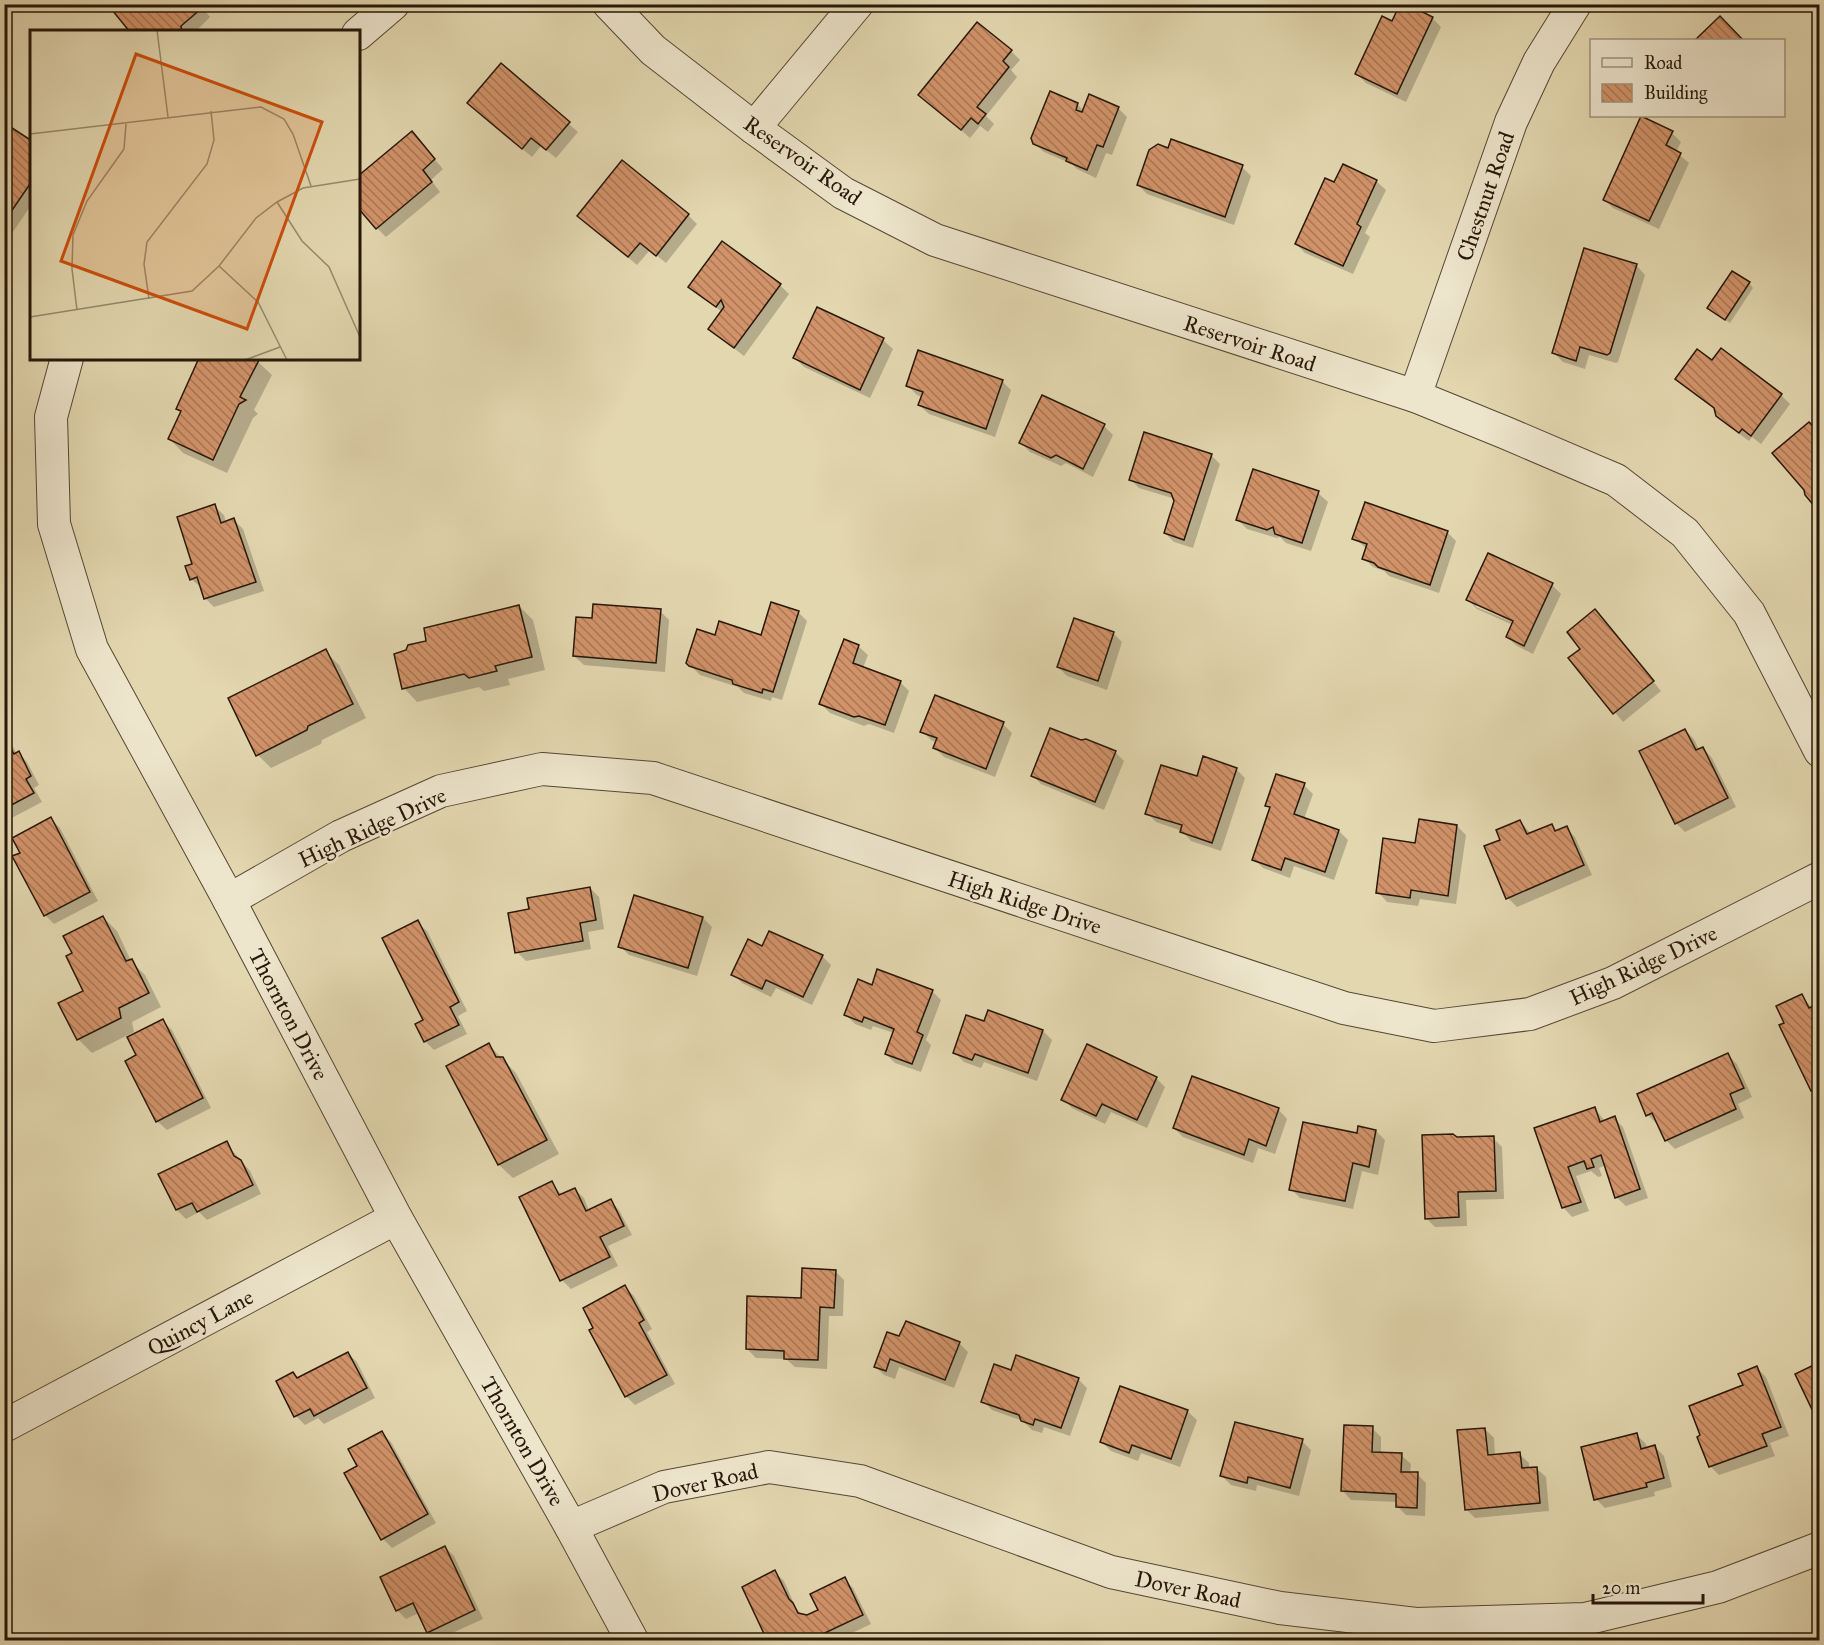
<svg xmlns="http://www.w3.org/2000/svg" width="1824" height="1645" font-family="'IM FELL Great Primer',serif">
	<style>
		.shadow { fill: #0003; fill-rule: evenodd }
		.building { fill: url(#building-back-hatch); stroke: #271709; stroke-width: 1.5 }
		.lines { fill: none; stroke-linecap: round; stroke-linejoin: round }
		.street-casing { stroke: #564733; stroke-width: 34 }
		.street { stroke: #ede5cc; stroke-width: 32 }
		.labels { text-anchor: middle; stroke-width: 5; stroke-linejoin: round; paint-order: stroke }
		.street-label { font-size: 22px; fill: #271709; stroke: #ede5cc }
		.inset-road { fill: none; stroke: #988a6d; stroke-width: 1.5 }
		.view { fill: #cb4f0c; fill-opacity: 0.15; stroke: #cb4f0c; stroke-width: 3 }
		.inset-edge { fill: none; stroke: #271709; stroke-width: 3 }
	</style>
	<defs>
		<pattern id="building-back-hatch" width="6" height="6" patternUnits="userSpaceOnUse" patternTransform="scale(1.5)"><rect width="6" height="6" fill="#d2936a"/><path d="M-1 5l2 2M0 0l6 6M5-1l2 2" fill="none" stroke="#a75"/></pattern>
	</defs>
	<rect width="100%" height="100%" fill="#e3d7b0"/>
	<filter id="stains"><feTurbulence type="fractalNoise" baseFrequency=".00333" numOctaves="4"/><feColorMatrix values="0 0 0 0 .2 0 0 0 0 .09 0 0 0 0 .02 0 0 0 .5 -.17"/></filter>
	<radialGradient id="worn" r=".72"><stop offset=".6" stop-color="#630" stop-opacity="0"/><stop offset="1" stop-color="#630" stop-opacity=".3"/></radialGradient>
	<g class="shadow">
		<polygon points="112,4 212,4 205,11 210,17 195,32 132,32"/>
		<polygon points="1432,18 1441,27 1406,102 1366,83 1357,74 1393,23"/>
		<polygon points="1720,18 1742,40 1697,40"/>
		<polygon points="1011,51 1020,60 1011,70 1017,77 986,116 994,124 988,132 980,126 970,138 920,95"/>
		<polygon points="501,65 578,132 556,158 541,146 532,157 478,112"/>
		<polygon points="1077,104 1084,111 1118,108 1127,117 1112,155 1106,153 1096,178 1077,169 1072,164 1044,152 1034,143"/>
		<polygon points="412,133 443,169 431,180 440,192 386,237 377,228"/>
		<polygon points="1672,133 1681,142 1676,152 1689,163 1659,229 1613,208 1604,199"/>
		<polygon points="4,136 32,143 32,204 6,242 4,241"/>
		<polygon points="1242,167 1251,176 1234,225 1147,194 1138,185"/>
		<polygon points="1376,181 1386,190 1365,233 1370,237 1353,274 1305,253 1296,244 1335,184"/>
		<polygon points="688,215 697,224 666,263 650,250 637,265 579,216"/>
		<polygon points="722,243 780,285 789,294 744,356 709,329 722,312 690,286"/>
		<polygon points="1636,265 1645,275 1618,362 1616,363 1589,355 1585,369 1563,362 1554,353"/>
		<polygon points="1749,283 1753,288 1730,323 1713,312"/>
		<polygon points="818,309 883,340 893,349 870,398 804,367 795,358"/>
		<polygon points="201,358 260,358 258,362 272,375 254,410 258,414 253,418 227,473 183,453 170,439 182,412 178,409"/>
		<polygon points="1712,362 1781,395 1790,404 1761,444 1752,437 1749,441 1727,425 1717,416 1716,410 1677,379"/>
		<polygon points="1002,381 1011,390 995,437 929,414 919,405 922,397 917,395 908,386"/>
		<polygon points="1104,426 1113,435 1093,477 1066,463 1061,466 1030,452 1021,443"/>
		<polygon points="1211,455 1220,464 1193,548 1174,542 1165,533 1175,499 1139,488 1130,479"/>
		<polygon points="1318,493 1328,502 1311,551 1286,543 1280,537 1277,538 1247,529 1238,520"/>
		<polygon points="214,506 224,515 226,523 234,520 243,529 264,591 214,607 205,598 202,588 191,579 194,565"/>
		<polygon points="1447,532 1456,541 1439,593 1389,576 1384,571 1373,567 1364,558 1367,549 1354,538"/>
		<path d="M1552 585 1561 594 1533 654 1517 646 1507 637 1513 625 1477 609 1468 600ZM1476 603 1521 622 1519 625 1476 607Z"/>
		<polygon points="519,606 533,620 545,670 508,679 510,685 484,691 479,687 417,702 404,688 428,642"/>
		<polygon points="660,611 669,620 665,672 584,665 574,656 593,620"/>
		<polygon points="1595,611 1661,691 1623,722 1570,659 1582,649"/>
		<polygon points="798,612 807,621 782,700 772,697 771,701 744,693 738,687 700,675 688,663 716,636 762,637"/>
		<polygon points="1113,633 1122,642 1107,690 1067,676 1058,667"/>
		<polygon points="858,646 868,655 863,668 900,682 909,691 894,733 869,724 864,726 830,713 821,704"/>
		<polygon points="325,651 339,665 366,718 322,740 321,744 271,768 258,755"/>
		<polygon points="1003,724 1012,733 995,777 944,757 935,748 937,743 931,740 922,731"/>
		<polygon points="1685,730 1694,739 1699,750 1703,748 1712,758 1736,807 1685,832 1676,823"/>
		<polygon points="4,731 17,754 18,753 27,762 39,785 34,788 42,802 4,822"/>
		<polygon points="1115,752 1124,761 1104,810 1041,784 1032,775"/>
		<polygon points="1236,769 1245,778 1221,851 1191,841 1182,831 1156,822 1147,813 1198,778"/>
		<polygon points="1277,776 1304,785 1313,794 1304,819 1339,831 1348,840 1334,880 1294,866 1290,878 1263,868 1254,859 1271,809 1267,805"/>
		<polygon points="51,819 60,828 98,901 54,924 45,915"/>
		<polygon points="1520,821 1531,834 1552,825 1558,832 1566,828 1575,837 1592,875 1517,907 1508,898 1502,840"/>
		<polygon points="1457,826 1466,835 1456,904 1420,899 1418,906 1387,902 1378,892 1417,844"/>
		<polygon points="590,888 599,897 604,929 588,932 591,949 526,961 517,952 531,911"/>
		<polygon points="103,917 117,931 131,961 145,975 161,1007 132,1022 134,1032 92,1053 78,1039 85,991 74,954"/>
		<polygon points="703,918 712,927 697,976 629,955 620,946"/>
		<polygon points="417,922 427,931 467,1011 458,1016 467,1034 434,1050 425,1041"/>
		<polygon points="763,948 822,956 831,965 812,1005 776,988 771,997 742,983 733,974"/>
		<polygon points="873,987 932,991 941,1000 926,1040 931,1045 921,1072 895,1063 886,1054 894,1033 873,1026 871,1030 855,1024 846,1015"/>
		<polygon points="1802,996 1812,1008 1820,1004 1820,1097 1812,1090 1786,1024"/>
		<polygon points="163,1021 172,1030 211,1108 167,1130 157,1121 127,1062 138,1056"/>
		<polygon points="985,1023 1043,1031 1052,1040 1037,1081 984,1062 981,1068 964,1062 955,1053"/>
		<polygon points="489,1045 516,1073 559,1154 513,1178 499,1165 448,1067"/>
		<polygon points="1728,1055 1737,1064 1752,1097 1738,1104 1744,1118 1675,1149 1666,1140 1659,1123 1657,1124 1648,1115"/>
		<polygon points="1156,1078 1165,1087 1147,1128 1111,1112 1105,1124 1072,1108 1063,1099"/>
		<polygon points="1278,1109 1287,1119 1275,1154 1258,1148 1253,1163 1183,1137 1174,1128"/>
		<polygon points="1595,1109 1605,1121 1614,1118 1623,1127 1648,1198 1626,1206 1616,1197 1606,1165 1599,1168 1602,1176 1598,1177 1591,1171 1576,1176 1589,1211 1572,1217 1563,1207 1536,1129"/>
		<polygon points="1376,1131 1385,1140 1378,1175 1362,1171 1353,1209 1300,1198 1291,1189 1358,1135"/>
		<polygon points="1493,1138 1502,1147 1504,1199 1466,1200 1467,1226 1435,1227 1426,1218 1456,1139"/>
		<polygon points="226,1143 250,1171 261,1194 207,1220 199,1212 186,1219 177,1210 160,1175"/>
		<polygon points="551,1183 562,1195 574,1189 584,1198 589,1211 610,1201 619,1210 632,1235 608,1246 618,1266 571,1289 562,1280"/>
		<polygon points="835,1271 844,1280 843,1316 829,1316 827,1369 795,1367 786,1359 756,1358 747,1349"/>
		<polygon points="625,1287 634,1296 652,1329 647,1332 675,1384 635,1405 626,1396 595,1328"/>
		<polygon points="900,1338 959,1343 968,1352 954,1388 899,1367 895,1379 884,1375 875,1366"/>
		<polygon points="348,1353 357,1362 375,1398 324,1424 318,1418 305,1425 296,1416 298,1379"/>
		<polygon points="1757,1368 1766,1377 1789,1436 1770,1443 1775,1456 1719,1475 1710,1466 1745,1386"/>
		<polygon points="1012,1372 1078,1379 1087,1388 1070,1436 1044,1427 1042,1433 1032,1430 1023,1421 992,1410 983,1401"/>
		<polygon points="1187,1411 1197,1420 1180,1467 1141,1453 1138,1461 1111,1451 1102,1442"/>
		<polygon points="1372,1428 1381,1437 1381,1454 1401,1455 1411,1464 1410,1473 1417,1474 1426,1483 1425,1516 1406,1515 1397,1506 1397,1502 1351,1500 1342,1490"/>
		<polygon points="1485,1429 1494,1438 1495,1456 1519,1454 1529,1463 1529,1469 1536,1468 1546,1477 1549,1511 1475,1518 1466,1509"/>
		<polygon points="382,1433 391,1442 436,1523 392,1548 383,1539 359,1467"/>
		<polygon points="1637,1435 1646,1444 1647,1449 1655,1447 1664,1456 1672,1487 1654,1492 1655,1496 1605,1508 1596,1499"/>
		<polygon points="1302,1441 1311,1450 1299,1496 1257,1485 1256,1491 1231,1485 1222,1476"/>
		<polygon points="445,1547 454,1556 483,1619 437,1640 428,1632 419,1613 406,1619 397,1610"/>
		<polygon points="775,1572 784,1581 796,1608 803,1616 808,1617 820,1611 844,1579 853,1588 871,1624 837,1640 769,1640 743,1588"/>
	</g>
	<g class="building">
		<polygon points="109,4 200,4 202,8 181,26 182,32 130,32 108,5"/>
		<polygon points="1400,4 1406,4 1433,17 1397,94 1355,74 1382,16 1392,21"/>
		<polygon points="1720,16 1743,40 1695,40"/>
		<polygon points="977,22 1012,50 1003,61 1009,67 977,107 986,114 978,124 971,118 961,130 918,95"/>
		<polygon points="501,63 570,122 546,150 531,138 522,149 467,103"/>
		<polygon points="1050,91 1078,103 1076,110 1082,112 1089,94 1119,107 1103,147 1097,145 1087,170 1066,161 1067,158 1033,144 1031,138"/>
		<polygon points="1641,116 1673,131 1666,145 1681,153 1649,221 1603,200"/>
		<polygon points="9,126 32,141 32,181 4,222 4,134"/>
		<polygon points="412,131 435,159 423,170 432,182 376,229 358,208 358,176"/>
		<polygon points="1171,139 1243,165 1225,217 1137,185 1149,150 1158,144 1168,148"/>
		<polygon points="622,160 689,214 656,256 640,243 628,257 577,216"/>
		<polygon points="1343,164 1377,180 1357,224 1361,227 1343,266 1295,244 1325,178 1334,182"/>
		<polygon points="722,241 781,284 734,348 708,329 724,307 721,300 716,307 688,287"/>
		<polygon points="1584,248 1637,264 1610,353 1607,355 1580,347 1576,361 1552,353"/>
		<polygon points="1732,271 1750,282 1725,320 1707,308"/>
		<polygon points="817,307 884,338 860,390 793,358"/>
		<polygon points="1721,348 1782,394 1751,436 1742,429 1739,433 1716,416 1714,408 1675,379 1697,349 1712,360"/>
		<polygon points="918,350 1003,380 986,429 918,405 923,392 906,386"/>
		<polygon points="199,358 255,358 259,360 240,397 246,400 239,404 213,460 168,439 181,411 176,409"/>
		<polygon points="1042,395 1105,424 1083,469 1056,455 1051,458 1019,443"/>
		<polygon points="1820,420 1820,513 1805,495 1804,490 1772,453 1809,422 1813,426"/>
		<polygon points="1144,432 1212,454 1184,540 1164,533 1174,501 1171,493 1129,480"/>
		<polygon points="1253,469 1319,491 1302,543 1275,534 1273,527 1267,530 1236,520"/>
		<polygon points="1365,502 1448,531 1430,585 1378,567 1374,563 1362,559 1367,544 1352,539"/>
		<polygon points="215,504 221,523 234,518 256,582 204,599 197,577 190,580 185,566 192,564 177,517"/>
		<polygon points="1488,553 1553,583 1524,646 1506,637 1513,621 1466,600"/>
		<polygon points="771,602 799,611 773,692 763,689 762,693 733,684 732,680 689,666 686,663 697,629 715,635 719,621 761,635"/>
		<polygon points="593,604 661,609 656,663 573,656 576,617 592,618"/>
		<polygon points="519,605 532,657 495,666 497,671 469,678 464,674 402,689 394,654 406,650 408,645 426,641 424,628"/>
		<polygon points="1595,609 1654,681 1613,714 1568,658 1580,649 1567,632"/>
		<polygon points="1074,618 1114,632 1098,681 1057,667"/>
		<polygon points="844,639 859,645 853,663 901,681 885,725 859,716 854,717 819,704"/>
		<polygon points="326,649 353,704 308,726 307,730 256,756 228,698"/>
		<polygon points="935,695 1004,722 986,769 933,748 937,738 920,732"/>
		<polygon points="1050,728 1081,740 1086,739 1116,751 1095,802 1031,776"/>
		<polygon points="1685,729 1696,750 1703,747 1728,798 1675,824 1639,751"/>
		<polygon points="4,736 14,754 19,751 31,776 26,779 34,793 4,809"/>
		<polygon points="1203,756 1237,768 1212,843 1180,832 1182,825 1145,814 1161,765 1197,776"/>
		<polygon points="1276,774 1305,783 1294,814 1339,830 1325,872 1285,858 1281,870 1252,860 1270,807 1265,806"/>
		<polygon points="51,817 90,892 44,916 12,856 20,853 12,838"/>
		<polygon points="1419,819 1457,825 1448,896 1411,890 1410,898 1376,893 1383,838 1415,843"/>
		<polygon points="1520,820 1527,834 1552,824 1555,831 1567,826 1584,865 1506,899 1484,846 1500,840 1496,830"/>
		<polygon points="590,887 596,920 580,923 583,941 515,953 508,913 529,909 527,898"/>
		<polygon points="634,895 703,917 688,968 618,947"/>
		<polygon points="103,916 126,961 132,959 149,993 119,1008 121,1018 77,1040 58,1003 83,991 66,956 72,953 63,936"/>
		<polygon points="418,920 459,1002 450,1007 459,1025 424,1042 415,1024 423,1020 382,938"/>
		<polygon points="769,931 823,955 803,997 766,980 762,989 731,975 748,939 762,946"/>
		<polygon points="877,969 933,990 917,1032 923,1035 912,1064 885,1054 894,1029 864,1017 862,1022 844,1015 858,979 872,985"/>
		<polygon points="1802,994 1809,1008 1820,1003 1820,1087 1811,1091 1779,1025 1784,1023 1776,1006"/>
		<polygon points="988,1010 1043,1030 1028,1073 975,1054 972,1060 953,1053 966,1015 984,1021"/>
		<polygon points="163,1019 203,1098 156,1122 125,1061 136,1055 127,1037"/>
		<polygon points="489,1043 496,1057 503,1057 547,1140 498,1165 446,1066"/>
		<polygon points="1087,1044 1157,1077 1137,1120 1102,1104 1096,1116 1061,1100"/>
		<polygon points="1728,1053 1744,1088 1730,1094 1736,1109 1665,1141 1652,1113 1646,1116 1637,1094"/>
		<polygon points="1192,1076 1279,1108 1266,1146 1249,1139 1244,1155 1173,1128"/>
		<polygon points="1595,1107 1600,1122 1615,1116 1640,1189 1615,1198 1601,1155 1591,1159 1594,1167 1587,1169 1584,1161 1568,1167 1581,1202 1562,1208 1534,1128"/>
		<polygon points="1303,1122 1357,1133 1358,1126 1376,1130 1369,1167 1353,1163 1345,1201 1289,1190"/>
		<polygon points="1453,1134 1457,1137 1494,1136 1496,1191 1458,1192 1459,1217 1425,1219 1422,1135"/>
		<polygon points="227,1141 234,1156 241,1160 253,1185 197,1212 192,1203 176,1210 158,1174"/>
		<polygon points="552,1181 559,1195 575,1188 586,1211 611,1199 624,1226 600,1237 610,1257 560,1281 519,1197"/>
		<polygon points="802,1268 836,1270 834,1308 820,1307 818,1360 784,1359 784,1351 746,1349 747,1296 801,1298"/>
		<polygon points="625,1285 644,1320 639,1323 667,1375 625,1397 589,1330 593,1328 583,1308"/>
		<polygon points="906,1321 960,1342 945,1380 890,1359 886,1371 874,1367 887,1332 899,1336"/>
		<polygon points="348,1352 367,1388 314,1416 310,1409 294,1417 276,1381 293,1372 297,1378"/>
		<polygon points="1016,1355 1079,1378 1061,1428 1035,1419 1033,1425 1021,1421 1019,1415 981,1402 994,1364 1011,1370"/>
		<polygon points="1820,1362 1820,1421 1818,1422 1795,1374"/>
		<polygon points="1757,1366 1781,1427 1762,1434 1767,1446 1709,1467 1697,1437 1700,1435 1689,1406 1743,1385 1738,1374"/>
		<polygon points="1120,1386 1188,1410 1171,1459 1132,1445 1129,1453 1100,1442"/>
		<polygon points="1235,1422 1303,1439 1290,1488 1248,1477 1247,1483 1220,1476"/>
		<polygon points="1344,1425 1373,1426 1372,1452 1402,1453 1401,1472 1418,1472 1417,1508 1396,1507 1396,1494 1341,1491"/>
		<polygon points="1485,1428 1488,1455 1520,1452 1522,1468 1537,1467 1540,1503 1465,1510 1457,1430"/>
		<polygon points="382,1431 428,1514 381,1540 344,1473 357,1466 348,1449"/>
		<polygon points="1637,1433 1641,1449 1655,1445 1664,1478 1646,1483 1647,1487 1594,1500 1581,1447"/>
		<polygon points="445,1546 475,1610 427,1633 413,1603 396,1611 380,1577"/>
		<polygon points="775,1570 789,1599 793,1603 798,1613 807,1615 818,1610 810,1594 845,1577 863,1615 810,1640 766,1640 767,1640 742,1587"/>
	</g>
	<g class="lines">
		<defs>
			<g id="street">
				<polyline points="609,4 653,50 754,128 843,193 935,240 1415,396 1506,433 1616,480 1685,533 1749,613 1820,751"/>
				<polyline points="358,34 393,4"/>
				<polyline points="754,128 857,4"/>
				<polyline points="67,358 51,417 54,524 92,649 229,900 396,1218 571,1527 632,1640"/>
				<polyline points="1415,396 1511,122 1539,62 1575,4"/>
				<polyline points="229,900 341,836 441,791 542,769 653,778 1344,1008 1434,1026 1530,1014 1613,983 1820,878"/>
				<polyline points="4,1426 396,1218"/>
				<polyline points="571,1527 664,1487 769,1467 860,1481 1111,1572 1280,1608 1416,1624 1585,1619 1718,1587 1820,1548"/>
			</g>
		</defs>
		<use href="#street" class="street-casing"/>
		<use href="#street" class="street"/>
	</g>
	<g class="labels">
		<g class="street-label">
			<text transform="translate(803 160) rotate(35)" y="8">Reservoir Road</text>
			<text transform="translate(1485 196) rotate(-71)" y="8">Chestnut Road</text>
			<text transform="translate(1250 343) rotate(18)" y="8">Reservoir Road</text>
			<text transform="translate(372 827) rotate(-25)" y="8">High Ridge Drive</text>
			<text transform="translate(1025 902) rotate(18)" y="8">High Ridge Drive</text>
			<text transform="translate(1643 965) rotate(-25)" y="8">High Ridge Drive</text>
			<text transform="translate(289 1014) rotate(62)" y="8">Thornton Drive</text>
			<text transform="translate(200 1322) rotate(-28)" y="8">Quincy Lane</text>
			<text transform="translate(523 1441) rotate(60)" y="8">Thornton Drive</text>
			<text transform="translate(705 1482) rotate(-13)" y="8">Dover Road</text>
			<text transform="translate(1188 1589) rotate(12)" y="8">Dover Road</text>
		</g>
	</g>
	<g transform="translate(30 30)">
		<rect width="330" height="330" fill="#e3d7b0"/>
		<path class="inset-road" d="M127 0 138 87M0 104 231 77 254 89 263 104 281 156M247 172 272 211 299 237 330 307M189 236 228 272 257 330M119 269 114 234 117 212 177 134 184 110 181 81M47 280 42 239 43 205 57 171 94 119 96 94M0 287 162 261 189 236 226 188 247 172 273 158 330 149M215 330 250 317"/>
		<path class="view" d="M106 24 292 92 217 299 31 231Z"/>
		<rect width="330" height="330" class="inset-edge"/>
	</g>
	<rect width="1824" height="1645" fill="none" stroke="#e3d7b0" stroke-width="24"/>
	<rect x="6" y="6" width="1812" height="1633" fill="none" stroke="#271709" stroke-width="3"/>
	<rect x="12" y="12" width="1800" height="1621" fill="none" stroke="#271709" stroke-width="1.5"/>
	<rect x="1590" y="39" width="195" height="78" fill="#ede5cc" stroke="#9e937e" stroke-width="1.5"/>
	<rect x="1602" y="58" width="30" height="9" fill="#ede5cc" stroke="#9e937e" stroke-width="1.5"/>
	<text x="1644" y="69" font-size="18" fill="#271709">Road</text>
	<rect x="1602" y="84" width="30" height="18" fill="url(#building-back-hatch)" stroke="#9e937e" stroke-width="1.5"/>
	<text x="1644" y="99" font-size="18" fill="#271709">Building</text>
	<path d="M1593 1594v9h110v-9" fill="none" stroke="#271709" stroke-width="3"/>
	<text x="1602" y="1594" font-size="18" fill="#271709" stroke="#ede5cc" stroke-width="4.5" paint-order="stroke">20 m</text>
	<rect width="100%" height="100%" filter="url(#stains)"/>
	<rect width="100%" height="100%" fill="url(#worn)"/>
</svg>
